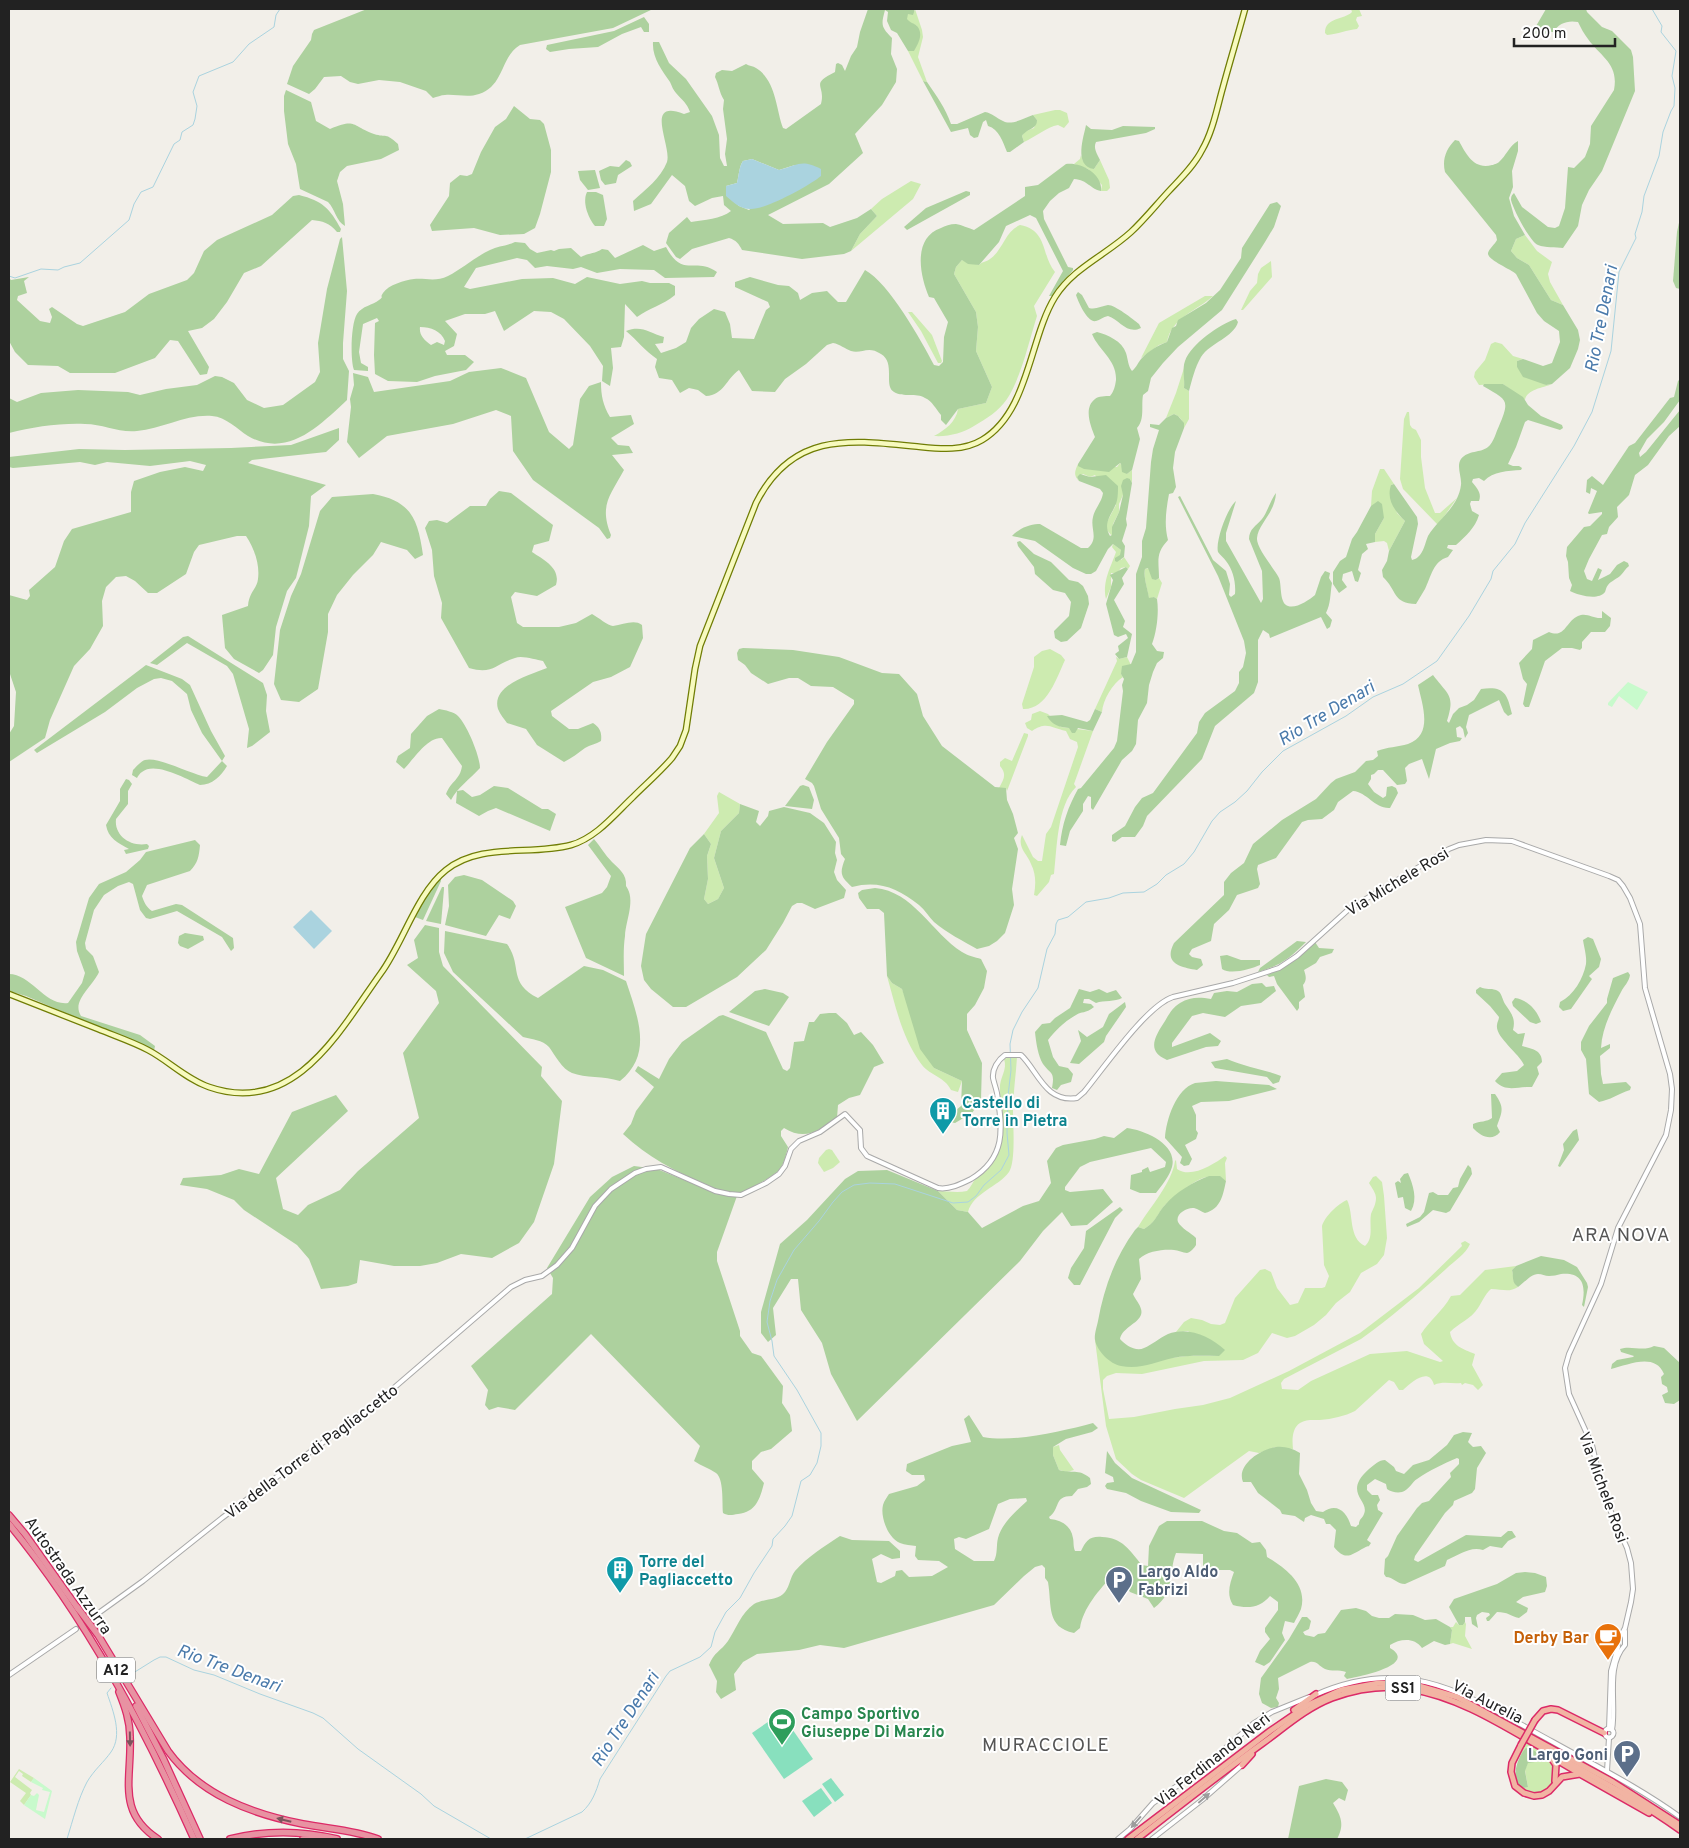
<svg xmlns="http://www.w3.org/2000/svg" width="1689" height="1848" font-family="Overpass,sans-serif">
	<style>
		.grass { fill: #cdebb0 }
		.forest { fill: #add19e; fill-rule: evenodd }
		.park { fill: #c8facc }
		.pitch { fill: #88e0be }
		.water { fill: #aad3df }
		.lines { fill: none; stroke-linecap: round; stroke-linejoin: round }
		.stream { stroke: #aad3df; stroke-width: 1 }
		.tertiary-tunnel { stroke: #c8c6c1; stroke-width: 4; stroke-dasharray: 4 2; stroke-linecap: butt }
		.tertiary-casing { stroke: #a9a9a9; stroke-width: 6 }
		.secondary-casing { stroke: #707d05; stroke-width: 7 }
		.trunk-casing { stroke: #dc2a67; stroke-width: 8 }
		.motorway-casing { stroke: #dc2a67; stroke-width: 8 }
		.tertiary { stroke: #fff; stroke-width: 4 }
		.secondary { stroke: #f7fabf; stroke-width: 4.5 }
		.trunk { stroke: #f2b4a3; stroke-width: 5 }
		.motorway { stroke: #e892a2; stroke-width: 5.5 }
		.trunk-bridge-casing { stroke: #dc2a67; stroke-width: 8; stroke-linecap: butt }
		.trunk-bridge { stroke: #f2b4a3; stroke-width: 5 }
		.oneway { fill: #7b545c }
		.oneway2 { fill: #9c9c9c }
		.labels { text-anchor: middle; stroke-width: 4; stroke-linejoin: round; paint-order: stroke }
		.shield { fill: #fff; stroke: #646464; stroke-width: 1 }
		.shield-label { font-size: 15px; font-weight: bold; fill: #222 }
		.street-label { font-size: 16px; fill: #222; stroke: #fff }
		.culture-label { font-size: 16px; font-weight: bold; fill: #0d838f; stroke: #fff; text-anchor: start }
		.service-label { font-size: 16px; font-weight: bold; fill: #4e5e75; stroke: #fff; text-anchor: start }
		.food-label { font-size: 16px; font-weight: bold; fill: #c56008; stroke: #fff; text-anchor: end }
		.leisure-label { font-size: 16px; font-weight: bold; fill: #27864d; stroke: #fff; text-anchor: start }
		.water-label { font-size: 18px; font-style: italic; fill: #4a7aab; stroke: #fff }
		.quarter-label { font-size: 19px; letter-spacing: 1px; fill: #555; stroke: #fff }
	</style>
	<rect width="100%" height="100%" fill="#f2efe9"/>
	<g class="grass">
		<polygon points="915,9 922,30 923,37 918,57 927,82 923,81 908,51 914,51 917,26 908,22 906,19 908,13 915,11"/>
		<path d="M1351 9H1359L1362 16 1357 17 1356 20 1359 26 1357 29C1347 30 1338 34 1327 35L1325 33C1325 17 1344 20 1352 12Z"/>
		<path d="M1055 110H1060L1067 113 1069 122 1064 128 1058 125C1047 127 1035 137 1024 142L1022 136 1024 132 1034 128 1037 120 1033 115Z"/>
		<polygon points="1081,155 1083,161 1094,169 1100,160 1109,180 1110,188 1107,191 1101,191 1102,185 1088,169 1074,164 1080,159"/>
		<polygon points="911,181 921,184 913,199 851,251 860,234 877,216 871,209 882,199"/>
		<path d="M1020 225C1048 230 1041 255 1055 272L1034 306 1037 316C1029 341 1021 378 1007 399 999 411 986 419 974 426 963 433 948 437 934 436 945 430 956 422 958 409L986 403 992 387 976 351 978 327 976 312 954 274 956 267 962 260 979 265C983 261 986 262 990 259 1003 250 1005 231 1020 225Z"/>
		<polygon points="1525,235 1537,251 1552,262 1548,274 1550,282 1563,305 1551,300 1529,265 1517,258 1511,251 1516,239"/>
		<polygon points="1271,261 1272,277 1243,310 1241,310 1250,291 1257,283 1258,274 1261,268"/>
		<path d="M1205 296H1213C1198 310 1171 318 1167 342L1159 345 1141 358 1159 323Z"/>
		<polygon points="908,312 912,312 932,335 942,361 941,363 938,363 921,331"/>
		<path d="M1495 342 1502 344 1513 356 1523 359 1517 361V367L1546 385 1552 384C1543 388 1527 389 1525 400L1503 384 1479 385 1474 377 1475 372 1485 360 1491 344Z"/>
		<path d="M1184 368V388L1189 391V419L1184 428C1184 422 1180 416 1174 414L1166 418 1176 393Z"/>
		<polygon points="1407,412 1409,412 1410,425 1412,428 1416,430 1421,440 1421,457 1425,488 1435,513 1440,513 1457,498 1438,525 1407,493 1403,489 1400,479 1404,419"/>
		<path d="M1120 463 1127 474 1132 470V483L1130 479 1119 504V512L1113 524 1112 536 1106 529 1107 522 1116 505 1095 475 1090 477 1083 474 1077 477 1079 481C1073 475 1075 471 1078 464V466L1117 467Z"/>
		<polygon points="1380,469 1384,469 1394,484 1391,485 1397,513 1405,521 1389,551 1387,543 1384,541 1375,542 1375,534 1384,518 1371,506 1372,491"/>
		<path d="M1113 544 1121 550V560L1124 557 1130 566 1128 569 1126 567 1121 568 1117 573H1111V587L1106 599C1102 581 1111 567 1116 552L1112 547Z"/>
		<path d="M1149 568 1156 580 1159 578 1162 583 1157 599 1154 597 1149 599C1148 590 1143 577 1145 569Z"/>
		<path d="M1050 649 1061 655 1065 660C1057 677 1047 710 1023 709L1022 704 1034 667V657L1042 651Z"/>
		<path d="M1116 657 1119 659 1127 657 1131 665 1121 674 1123 677C1112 684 1103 700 1102 712L1095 709 1117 661Z"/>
		<path d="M1040 711 1048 714 1061 727 1093 731 1074 784 1076 787C1057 805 1057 849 1054 874L1051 875 1049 882 1037 896 1034 895C1036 884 1036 874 1031 864 1027 853 1017 848 1022 835L1033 857 1038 861H1042L1046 834 1051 827 1078 747 1077 742 1070 739 1066 731C1051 728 1047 721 1032 731L1027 728 1025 723 1031 720 1032 714Z"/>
		<path d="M1024 733 1028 734V736L1007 791 1006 788H999C1004 779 1007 774 1000 766V762L1005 758 1012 761Z"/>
		<polygon points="719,792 740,804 739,813 721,831 714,858 724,888 718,899 708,904 704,899 708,879 707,856 711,844 704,834 719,813 717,796"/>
		<path d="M887 976 892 983 902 989 934 1068 962 1081 958 1092 951 1090C945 1077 931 1076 922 1065 902 1038 896 1008 887 976Z"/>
		<path d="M1013 1056 1017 1057C1016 1075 1013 1093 1013 1111 1013 1124 1016 1162 1009 1172 998 1187 973 1193 968 1212L957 1210 938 1191C948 1191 957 1193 967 1191 971 1187 972 1183 976 1178 981 1171 990 1167 995 1159 1008 1139 1000 1112 1000 1089 999 1078 1008 1070 1004 1059Z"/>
		<polygon points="829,1149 832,1150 840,1162 833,1168 824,1172 818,1163 819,1158 826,1150"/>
		<path d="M1225 1156 1227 1158 1225 1163 1226 1181C1210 1169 1193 1182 1180 1193 1175 1197 1169 1201 1165 1205 1156 1216 1157 1221 1144 1229L1138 1227C1150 1207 1172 1183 1175 1161L1176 1160 1177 1169C1191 1179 1214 1164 1225 1156Z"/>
		<path d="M1376 1176 1382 1182 1384 1196 1387 1238 1384 1255 1377 1264 1361 1273 1350 1292 1336 1303 1326 1315 1314 1325 1295 1336 1287 1338 1272 1333 1258 1353 1243 1360 1204 1361 1142 1374 1116 1373 1107 1376 1103 1380V1389L1109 1419 1134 1417 1175 1409 1203 1405 1230 1398 1289 1371 1360 1333 1419 1288 1462 1246 1461 1243 1465 1241 1470 1244C1466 1254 1454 1261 1446 1269 1419 1293 1391 1318 1361 1339L1284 1379 1281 1383 1282 1389 1298 1390 1311 1381 1370 1354 1407 1351 1440 1362 1443 1361 1424 1344 1421 1334C1430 1320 1442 1312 1451 1296L1460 1295 1485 1270 1516 1266 1512 1270C1514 1277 1512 1282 1518 1287 1509 1293 1502 1289 1491 1289 1485 1294 1482 1302 1478 1308 1471 1319 1459 1323 1450 1332 1452 1346 1463 1349 1475 1354L1472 1365 1483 1385 1478 1390 1473 1385 1465 1383 1462 1385 1461 1383C1451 1384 1443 1381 1434 1385 1429 1366 1411 1383 1403 1390H1399L1394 1382 1389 1380 1355 1411C1345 1416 1332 1419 1320 1420 1314 1420 1306 1419 1300 1423 1292 1428 1292 1440 1293 1449L1275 1447 1259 1453 1249 1451 1184 1498 1141 1480 1132 1474 1116 1459 1106 1426 1095 1340 1103 1354 1171 1358 1187 1356H1219L1188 1331 1176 1332 1184 1322 1191 1318 1202 1320 1211 1324 1220 1325 1225 1323 1235 1298 1260 1270 1265 1269 1271 1272 1277 1288 1290 1305 1298 1303 1305 1288H1322L1325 1287 1329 1276 1324 1265 1322 1226C1325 1216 1338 1204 1347 1200 1354 1213 1348 1238 1365 1246 1374 1238 1369 1225 1371 1214 1373 1209 1376 1204 1376 1198 1376 1193 1372 1188 1369 1183L1373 1177Z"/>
		<polygon points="1059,1445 1060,1450 1074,1470 1067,1472 1059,1470 1053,1455 1053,1447"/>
		<polygon points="1456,1622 1459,1625 1463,1625 1465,1622 1466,1624 1465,1636 1472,1649 1453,1643 1450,1644 1452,1630 1450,1627 1453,1627"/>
		<path d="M1526 1743 1552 1759 1556 1776C1549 1791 1536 1798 1521 1788L1528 1787 1525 1770 1528 1762 1542 1761 1525 1749 1519 1757Z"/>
		<polygon points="19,1769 34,1778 31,1782 22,1776 23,1774 19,1771 15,1777 32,1790 30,1793 31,1795 24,1805 20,1801 26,1793 10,1782"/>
	</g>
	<g class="forest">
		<path d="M367 9H653L613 28 520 45C500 57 505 85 479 94 468 98 456 94 445 95 441 95 437 97 433 98L426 91 400 82 379 80 358 84 350 82 341 76 324 77 315 89 309 94 287 84 293 66 311 40 312 34 314 30Z"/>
		<path d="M868 9H915L913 15 908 14 907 19C910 23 914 23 917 26 924 34 918 44 914 51H908L897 33 891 30 887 21 888 12 885 10C881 25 881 27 892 38L891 54 897 69 896 82 882 105 855 134 863 153 829 184 768 215 783 224 823 223 830 227 857 218 871 209 877 216 860 234 851 251 844 254 802 259 742 250C739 244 736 240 729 238L692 249 680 259 676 257 666 243 669 233 687 217 691 222C704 220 721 219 731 211L724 205 723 196 712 198 695 206 689 201 685 186 672 175 651 204 634 211 633 201C645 190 661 178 667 162 672 146 643 98 684 114L690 112C687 103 682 100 676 93 673 90 672 86 670 82 662 70 652 58 653 42H659L669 63 686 79 712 116 719 135 720 158 724 166H727L725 154 727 139 723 109 724 100C719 92 719 85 715 77L716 73 722 70 732 71 746 64C749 66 753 66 756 68 776 80 776 109 783 128L786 129 821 104C826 84 809 85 835 72L836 64 838 63 842 65 845 71 851 56 857 47 860 32ZM752 159 779 170 795 165 749 210 739 206 727 196 726 186 737 183C739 175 739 167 743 161Z"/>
		<path d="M1546 9H1586L1587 12 1602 27 1612 31 1631 50 1633 57 1635 91 1602 171 1589 190 1582 205 1578 226 1563 248C1556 247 1545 248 1538 245 1530 242 1513 209 1511 200 1511 196 1512 195 1514 193L1522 207 1548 227 1555 228 1559 226 1565 208 1568 167 1574 168 1585 157 1590 144 1591 126 1614 90C1619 64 1601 57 1588 39 1584 34 1581 28 1578 22 1568 20 1559 23 1553 32H1550L1537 37 1534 36 1532 33Z"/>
		<polygon points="644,17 649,24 649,32 644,32 641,27 622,34 598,47 569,49 550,52 546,49 547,45 614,31"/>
		<path d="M923 81 927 82C936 95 946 109 951 124H957L985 112C992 113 996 118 1003 121 1011 126 1024 118 1033 115L1037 120C1037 130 1027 128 1022 136L1024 142 1010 152H1007C1003 142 999 129 988 126L986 120 983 122 978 137 974 138 970 135 968 128 951 132Z"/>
		<path d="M286 90 311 102 316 121 330 129C357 118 351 126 374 134 387 138 385 132 398 144L399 150 381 159 347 166 340 172 337 181 343 204 345 226C336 221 335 209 328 202L300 189 296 164 288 144 284 111V96Z"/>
		<polygon points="514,106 530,119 540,120 544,124 551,150 551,172 540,214 535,228 524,234 500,235 474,228 432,231 430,225 449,196 450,183 460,175 467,176 472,174 481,152 495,127 506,119"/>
		<path d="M1086 125 1091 129 1112 130 1123 126 1155 127V129L1146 133 1096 142C1093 148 1097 154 1100 160L1094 169C1073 166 1084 136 1086 125Z"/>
		<path d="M1455 140 1459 141C1466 154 1474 170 1492 165 1493 165 1498 163 1499 162 1506 156 1509 146 1518 141V151L1512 171 1513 187 1509 198 1514 216 1525 235 1516 239 1511 251 1517 258 1529 265 1551 300 1563 305 1578 330 1580 340 1578 349 1570 368 1552 384 1546 385 1523 377 1517 367V361L1523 359 1543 366 1552 363 1560 342 1559 331 1544 321 1537 313 1516 274C1511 269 1487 260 1488 253 1489 249 1495 244 1497 240L1496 235 1445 172C1442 160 1446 149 1455 140Z"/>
		<polygon points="626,160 630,162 632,166 618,175 616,183 605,185 601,180 599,171 610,166 619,167"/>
		<path d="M1066 164C1081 162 1103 174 1101 191 1090 189 1088 180 1074 179L1069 188 1059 193 1050 201 1043 211 1044 219 1068 267 1073 268V270L1052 296H1049L1063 271 1036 218 1030 215 1006 226 999 242 979 265 968 264 962 260 956 267 954 274 976 312 978 327 976 351 992 387 986 403 958 409 946 425 941 420V415C936 409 932 401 925 398 916 392 904 398 894 392 883 385 896 363 881 354 868 345 862 354 851 351 845 349 840 344 833 343L827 345 806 364 785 379 775 392 752 391 739 370C726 379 724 395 706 396L698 390 689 388 680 393 672 380 659 378 655 367 657 359C645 351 637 340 626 331 642 325 649 333 664 337L663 343 655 344 661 353 676 348 686 342 691 328 699 319 714 309 725 312 730 324 732 338 754 339 766 310 770 307 768 302 735 287V282L750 277 778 285 789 286 798 293 800 300 812 293 827 291 838 302H846L865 270C889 283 921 340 934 365L939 366 943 362 944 337 948 322 934 298 929 297C920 276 912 238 941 228 945 226 950 224 956 224 962 225 968 228 974 230L1025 196V187L1038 185Z"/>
		<polygon points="595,170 600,188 588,190 580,180 578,171"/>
		<polygon points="966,191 970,192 970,195 907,230 904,227 926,208"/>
		<path d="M587 192H596L603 195 607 219 604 226H595C588 218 582 202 587 192Z"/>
		<path d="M299 195C323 201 330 209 341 229L340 232H337C330 223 322 221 312 220L261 266 244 273 227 302 214 319 202 328 188 331 209 367 207 374 200 375 178 341 170 340 155 358 115 373H70L58 366 28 365 15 352 9 341V278L11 280 29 277 24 281 27 293 18 296 17 300 40 321 50 323 52 317 49 309 52 307 77 324 83 326 125 312 149 294 187 280 194 273 204 251 217 240 272 215 293 196Z"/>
		<path d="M1277 202 1281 206 1274 227 1265 242 1222 310 1178 347 1163 363 1151 378 1148 391 1143 395C1141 406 1145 419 1137 428L1140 439 1132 470 1127 474 1122 472 1121 464 1120 463 1109 472 1084 469 1078 466V464L1095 437C1091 427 1083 408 1095 399 1098 396 1106 396 1110 396 1114 391 1115 387 1116 380 1117 360 1099 351 1092 334L1097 332C1108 335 1122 341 1126 353 1128 359 1128 366 1132 371 1137 367 1138 362 1142 358 1148 351 1159 345 1167 342L1172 328 1176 326 1178 320 1206 303 1220 290 1241 258 1242 248 1270 204Z"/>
		<polygon points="1680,218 1680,289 1676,288 1673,281 1677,232"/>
		<path d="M342 237 347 291 343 343V359L349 371 347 400C320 425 288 459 248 436 237 429 226 417 212 416 186 414 162 429 137 431 119 433 103 424 85 424 59 423 33 427 9 433V398L17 402 41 393 78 390 128 392 140 395 166 389 197 385 215 376 222 377 234 383 247 400 264 408 283 405 315 382 320 372 318 343 327 289 340 239Z"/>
		<path d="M515 242 525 243 530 249 537 253 551 250 554 251 559 249 571 248 581 257C588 253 595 254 602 249L608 250 615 258 643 245 654 251 666 247C683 279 694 256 717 272L714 277 665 278 654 270 620 269 597 273 581 267 573 269 547 266 535 268 527 260 517 258 476 268 464 287 470 289 522 279 553 278 575 284 587 277 620 284 642 281 650 283H669L675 286V295C663 305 649 308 637 317L625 304 624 337 621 347 611 348 613 368 610 386 602 381 603 366 590 346 564 319 551 312 534 311 504 331 495 311 485 314H465L445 321 457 334 454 346 445 351 447 355H465L474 362 466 370 435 376 417 382 388 381 375 374 374 355 375 323 379 321 377 318 363 324 359 352 361 363 368 367V371L354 370C350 359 351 323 357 314 362 306 373 305 379 300 385 295 379 299 383 293 388 285 405 280 414 279 426 278 436 282 448 276 462 269 475 257 490 250 498 246 507 246 515 242ZM420 327C431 327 441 331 445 341L444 345 437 342 431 345C424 340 419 335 420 327Z"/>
		<path d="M1078 292 1082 295 1089 308C1096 310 1101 306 1108 305 1115 305 1133 319 1139 324L1141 328C1127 335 1120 320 1108 316 1103 317 1100 320 1096 321 1087 323 1078 301 1076 295Z"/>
		<path d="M1236 319 1238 322C1234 337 1210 343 1201 357 1195 367 1192 380 1189 391L1184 388C1185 379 1182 369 1185 361 1191 344 1220 324 1236 319Z"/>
		<path d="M501 368 526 378 549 432 569 449 573 445 580 399 589 386 601 382C601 396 603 405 610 417L631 415 634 424 611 438 618 445 629 446 633 453 612 455 624 470C610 496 599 505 611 535L610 538 607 539 599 528 533 480 513 451 511 416 496 410 453 424 387 436 359 458 347 442 351 407 350 399 354 385 353 373 368 377 374 392 450 381 469 372Z"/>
		<path d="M1680 379V400L1664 422 1647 439 1639 453 1640 457 1646 452 1680 410V426L1669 436 1648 465 1635 475 1629 495 1617 507 1618 517 1609 527 1607 534 1602 535 1589 559 1584 571 1587 579 1592 581 1598 568 1602 570 1598 580 1610 574 1617 565 1624 561 1628 563 1629 566C1625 569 1624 572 1621 575 1617 579 1611 581 1608 585 1606 587 1606 590 1605 592 1598 601 1578 595 1570 591L1572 585 1569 578 1568 562 1566 556 1567 547 1584 527 1590 526 1602 514V512L1589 514 1588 513 1597 491 1591 488 1590 494 1586 492 1587 480 1592 476 1603 485 1629 446 1635 443 1670 398 1674 397 1678 381Z"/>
		<path d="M1484 384H1503L1523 397 1528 405 1541 416 1562 425 1563 428 1560 430 1528 420 1525 422 1516 447 1508 464 1513 466H1519L1522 468 1521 470C1508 471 1493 471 1484 481L1479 478 1473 479 1472 482C1477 488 1482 493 1479 501H1471L1470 504 1472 511 1479 515C1475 528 1466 536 1456 545H1448L1447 548 1453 550 1448 557C1433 561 1431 577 1425 589 1422 594 1419 599 1416 604 1393 604 1397 590 1383 577L1382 570 1387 561 1389 551 1405 521C1395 511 1386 500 1391 485L1394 484 1417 517 1418 524 1411 557 1412 560C1414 559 1416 559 1418 557 1424 552 1425 543 1428 536 1438 519 1458 508 1461 485 1462 477 1456 466 1461 459 1468 450 1481 453 1488 447 1494 442 1496 432 1499 426 1511 398 1506 400 1483 386Z"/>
		<path d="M1174 414 1178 416 1184 423V428L1175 452 1173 468 1176 487 1173 493 1169 494C1166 510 1164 525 1168 540 1155 554 1159 561 1159 578L1156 580 1152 579 1148 568 1145 569C1143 577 1148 590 1149 598L1154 597 1157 599C1159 612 1157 631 1152 644L1157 651 1164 652 1163 658 1157 663 1153 672 1149 685 1147 703 1138 720 1136 744 1132 751 1122 760 1093 810 1091 808V797L1088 796 1083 804V811L1070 831 1066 846 1060 845C1062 824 1068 807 1078 789L1081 788 1114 748 1117 741 1123 691 1122 685 1124 679 1121 674 1122 666 1131 664 1136 652V574L1142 557V541L1146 528 1151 462 1153 449 1159 430 1150 427V424L1159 425 1166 418Z"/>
		<path d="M339 428V440L326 452 252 460 248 463 326 485 311 496 309 526 296 578 287 591 276 627 273 655 263 670 259 673 234 659 225 648 222 615 248 606C249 592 257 589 258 579 260 564 254 548 246 536H237L199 545 194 552 186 574 157 593H148L135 581 126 576 116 577 106 587 102 601 103 626 90 649 74 666 50 720 45 738 9 762V734L14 726 16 692 9 671V595L27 600 30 596 29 590 55 567 64 541 72 529 131 512V492L134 481 160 472 185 467 203 471 206 465 190 461 150 466 107 462 95 465 80 462 13 468 9 467V457L79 449 125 450 231 448 291 445Z"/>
		<path d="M1080 474 1090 477 1106 475 1118 486C1118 492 1118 501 1115 506 1110 517 1103 524 1110 536L1112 535V527L1119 512 1123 495 1121 486 1123 480 1127 478 1130 479 1132 483 1126 519 1127 525 1122 541 1125 546 1124 557 1117 562 1115 561V558L1120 555 1121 550 1113 544 1108 549 1096 571 1091 574H1086L1073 568 1035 541 1012 536C1018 529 1031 523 1040 524L1081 548H1088C1099 538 1090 529 1093 517 1095 508 1102 502 1103 493L1100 489 1079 481 1077 477Z"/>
		<path d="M499 491 511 493 553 525 549 541 534 545 532 552C544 560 561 568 556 585L537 596 515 592 511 597 517 623 523 627H559L576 623 592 614C598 617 608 626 613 626 623 625 634 619 642 625L643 638 630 667 611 677 593 682 551 711 552 716 569 729H578L593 723C600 728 602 732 601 741 596 744 590 745 585 748 578 753 572 758 564 762L537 745 526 729 507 723C504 719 500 714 498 709 491 685 530 675 547 668L543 661C536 660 522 655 515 658 495 664 493 675 469 668L441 618 442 603 434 576 432 550 425 528 429 521 437 520 447 523 470 506H486L490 499Z"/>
		<path d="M1276 493C1275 513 1258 524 1257 538 1256 548 1274 568 1279 578 1282 585 1279 603 1288 606 1296 609 1309 600 1315 595L1321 577 1325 571 1330 573 1329 578 1332 583C1330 594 1331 603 1326 613L1332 620 1330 627 1327 629 1321 617 1270 638 1269 634 1263 630 1258 640V682L1254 693 1215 726 1202 759 1147 816 1143 826 1135 837H1122L1115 842 1112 841V835L1125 826 1135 807 1142 798 1153 793 1197 733 1199 722 1205 713 1235 691 1239 683V672L1243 667 1246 653 1244 641 1218 576 1178 497 1180 496 1213 560 1226 571 1230 584 1229 595 1231 597 1235 594C1236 582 1233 570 1226 561 1224 558 1220 555 1218 552 1215 541 1228 507 1236 501L1226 533V541L1261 603 1263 599 1262 571 1249 539C1249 529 1256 526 1262 519 1268 511 1270 501 1276 493Z"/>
		<path d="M373 494C412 501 418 520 423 555L415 559 407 550 381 542 373 555 353 575 337 595 328 614V632L318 689 299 702 281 700 274 684 280 630 291 596 301 574 320 511 332 497Z"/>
		<polygon points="1378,501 1382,504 1384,518 1375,534 1375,542 1366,544 1368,549 1362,554 1358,570 1361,573 1358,582 1355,581 1352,571 1343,574 1342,580 1347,587 1339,593 1333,584 1333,572 1340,561 1346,557 1352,539 1357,532 1371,506"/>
		<polygon points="1020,541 1034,554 1051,562 1069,580 1078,582 1083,586 1088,596 1089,604 1081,628 1067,641 1061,642 1055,638 1054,631 1069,616 1071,602 1065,593 1053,590 1035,574 1034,567 1018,546 1017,542"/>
		<polygon points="1126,567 1128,569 1122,578 1124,584 1114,600 1125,621 1123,627 1132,634 1127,657 1119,659 1115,654 1119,651 1118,646 1128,638 1126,634 1118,637 1114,635 1106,604 1113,580 1110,575"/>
		<path d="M1602 611 1611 618 1610 626 1605 632H1591L1582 642V648L1580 650 1572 648H1562L1545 661 1529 707H1525L1523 704 1527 684 1523 679 1519 663 1532 649 1533 640 1549 632C1565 639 1566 621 1578 616 1587 612 1593 619 1602 618Z"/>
		<polygon points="188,636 263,683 267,695 266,711 270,732 252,746 247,748 249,729 233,674 227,666 187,643 157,665 150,663 183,637"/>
		<path d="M743 648 793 650 839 657 882 673 899 674 917 694 923 716 942 746 995 787 1006 788 1007 800 1013 814 1018 833 1014 838 1018 849 1012 889 1014 905 1005 933 997 941 989 946 977 949C963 941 947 933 934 922 929 917 925 910 919 905 898 888 878 880 852 887 841 877 839 874 845 859L841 854 839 838 821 809 814 786 812 783 805 779 827 742 854 704V700L833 687 811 686 798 678H789L768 684 751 673 745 665 738 660 737 653 739 649Z"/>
		<path d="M146 665 182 679 190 685 211 731 225 756 222 761 227 766C221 776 212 785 200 785 186 779 155 761 142 772 140 773 138 776 137 778L132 775 133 770C136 767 141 761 145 760 158 756 192 775 207 777L222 761 202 733 191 710 187 694 172 681 161 678 154 679 137 688 105 712 37 753 34 750Z"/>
		<path d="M1433 675C1449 696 1455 695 1447 721L1449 723 1453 714 1459 708 1467 705 1474 700 1481 689C1504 686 1507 693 1512 714L1508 716 1504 712 1499 700 1469 715 1466 727 1468 733 1465 738 1463 729 1460 726 1456 728 1457 737 1462 738 1460 741 1450 743 1436 749 1429 779 1422 759 1409 764 1405 768 1407 781 1405 784 1397 785 1383 770H1378L1374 774 1371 775V779L1368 784 1374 792 1383 798 1386 796 1387 787 1392 786 1396 788 1398 793 1390 808C1375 809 1367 792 1353 791L1338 802 1334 810 1322 819 1308 820 1302 822 1276 858 1258 865 1257 869 1260 884 1258 888 1237 895 1229 910 1214 924 1211 941 1192 949 1189 954 1192 957 1201 959 1203 965 1197 970C1181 967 1163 964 1174 943L1224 895V882L1231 873 1244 863 1253 844 1282 820 1316 799 1331 783 1336 779 1355 772 1366 761 1373 760 1378 756 1377 751C1387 747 1398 747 1408 744 1434 735 1422 704 1418 685Z"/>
		<path d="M439 709C445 710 454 712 458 716 467 725 480 756 480 768 470 779 457 788 451 800L446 794C451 781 460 780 462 766L442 738C427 737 414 759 404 769L396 762 398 756 410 748 411 734 427 716Z"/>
		<path d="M1095 709 1102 712 1093 731 1078 728 1075 733H1072L1069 728C1059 727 1052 725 1047 716L1062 715 1087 722 1090 720Z"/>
		<path d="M126 779 129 780 132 784 128 791V804L116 819C114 836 131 847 147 844L149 846 148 849 126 854 124 850 129 849C118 843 108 838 106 825L120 801V789Z"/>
		<polygon points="803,785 809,787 814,800 812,809 785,806 800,786"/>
		<polygon points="494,786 508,788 542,809 548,809 556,814 550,831 496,808 488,811 479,816 456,803 457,791 463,790 472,797 480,795"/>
		<polygon points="740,804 759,811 756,822 760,826 768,816 769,811 784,807 810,813 824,823 836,842 835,853 837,860 834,872 837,880 846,890 844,898 815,909 802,903 797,903 792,906 783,923 766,950 737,977 686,1007 673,1007 651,989 644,980 641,966 646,934 690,848 704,834 711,844 707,856 708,879 704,899 708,904 718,899 724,888 714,858 721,831 739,813"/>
		<path d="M594 839C600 846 605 855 612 862 619 869 627 874 626 886 636 900 626 919 625 936 623 949 624 963 624 976L586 958 565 907 602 893 607 887 611 876 588 845Z"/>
		<path d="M195 840 200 845C199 856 198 863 190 871L147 885 142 896C144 902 146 907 152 911L176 904 182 905 233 938 234 948 231 951 222 937 177 911 150 919 146 918 140 910 133 884 129 882 118 886 104 895 94 910 85 943 86 949 93 956 99 972C93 986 71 1001 81 1016L140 1035 155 1046 154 1051 26 996 9 991V974C31 974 45 1006 68 1003L82 983 85 973 77 951 76 942 89 898 99 884 126 872 140 860 146 852Z"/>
		<polygon points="464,875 482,880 513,901 516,906 510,919 499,915 486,936 445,925 449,906 448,885 455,877"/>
		<polygon points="440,877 441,881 423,920 415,917 427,893"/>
		<polygon points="442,887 444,887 444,889 441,924 426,921"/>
		<path d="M875 888C913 891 932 933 962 952 968 956 975 957 981 959L987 971 984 988 975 1005 967 1014V1030L982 1063 981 1100 972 1113 955 1123 944 1121 943 1115 955 1111 961 1106 962 1081 934 1068 920 1049 902 989 892 983 887 976 884 913 879 909H867L859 898 858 893 862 890Z"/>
		<polygon points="425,925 439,928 439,952 443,966 542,1067 541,1076 562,1101 554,1164 534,1222 519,1243 492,1258 461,1254 437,1263 420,1266 394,1266 360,1260 357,1283 348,1286 321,1289 309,1259 297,1245 244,1210 234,1200 207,1189 180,1185 183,1178 221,1175 239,1169 259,1174 292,1112 336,1095 348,1111 276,1178 283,1209 298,1215 308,1205 340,1190 358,1171 419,1118 403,1053 439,1003 436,991 407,965 418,958 414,940"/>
		<path d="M445 931 507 944C523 966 507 982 538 998L584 966 603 970 626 981C637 1015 654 1054 620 1081 604 1076 585 1078 572 1073 562 1069 555 1055 549 1047 543 1040 531 1039 523 1037L453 972 444 953Z"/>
		<polygon points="185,933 203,936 204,940 188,949 180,946 178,943 179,936"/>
		<path d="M1588 937 1593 939 1601 959 1599 967 1589 976 1592 979 1571 1009 1563 1011 1559 1007 1560 1002C1574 995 1583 979 1586 964 1587 957 1584 947 1583 940Z"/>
		<path d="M1297 941 1306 942C1289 959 1281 965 1258 972L1260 968Z"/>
		<path d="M1315 942 1319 948 1334 949 1332 953 1320 957 1316 963 1304 970C1306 976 1307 980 1303 985L1305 997 1299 1002V1008L1297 1011 1277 984 1274 976 1269 977 1267 975C1286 968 1300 955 1315 942Z"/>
		<path d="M1227 955 1241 960H1260V965C1251 969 1231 975 1222 969L1220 956Z"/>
		<path d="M1628 972 1630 975C1629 982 1624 986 1621 992 1612 1009 1602 1028 1601 1048L1610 1044V1048L1600 1056 1601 1074 1603 1084 1626 1082 1631 1087 1630 1090C1618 1094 1610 1100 1599 1102L1589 1094 1586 1059 1581 1050V1042L1589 1026 1607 1003V999L1613 978Z"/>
		<path d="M1262 983 1266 987 1274 986 1276 991 1261 1003 1241 1006 1225 1017 1203 1013 1192 1016 1172 1043V1047L1210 1033 1221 1041 1218 1046 1206 1047 1167 1060C1145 1051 1156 1035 1165 1021 1169 1014 1173 1007 1180 1003 1190 997 1199 997 1211 999L1214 993 1227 991 1237 992 1252 984Z"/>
		<path d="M1480 987C1487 990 1490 988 1496 990 1502 992 1502 999 1505 1004 1511 1013 1516 1018 1513 1030L1518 1034 1525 1033 1522 1046C1532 1049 1542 1050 1542 1062L1537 1067 1539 1074 1532 1087C1518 1086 1506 1093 1495 1081L1502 1073 1517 1071 1524 1065C1519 1053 1495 1037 1497 1025 1497 1022 1499 1020 1499 1017L1490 1006 1476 993V990Z"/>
		<polygon points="765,989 783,993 789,997 769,1026 729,1012 755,991"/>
		<path d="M1079 989 1090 992 1099 989 1107 993 1116 990 1122 998C1115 1002 1104 1000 1096 1003L1089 999H1084L1083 1003 1091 1004 1094 1007C1085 1014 1082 1011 1076 1015 1065 1021 1055 1031 1048 1040L1053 1057 1059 1066 1068 1068 1073 1074 1071 1082 1061 1085 1057 1090 1052 1088C1055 1071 1051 1075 1043 1064 1038 1056 1036 1042 1035 1032L1042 1024 1050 1023 1055 1018 1070 1008Z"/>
		<path d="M1515 998C1528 1000 1537 1010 1541 1022L1536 1024 1530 1022 1513 1006 1512 1002Z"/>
		<polygon points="1125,1002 1126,1007 1106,1036 1104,1042 1079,1064 1070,1063 1081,1041 1078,1030 1087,1037 1103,1027 1109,1014"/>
		<path d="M829 1013H836L847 1023 854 1035 861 1032 873 1045 884 1063 874 1067 860 1095 849 1098 838 1105 837 1118C819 1131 805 1141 784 1128L781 1131V1136L788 1147C783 1168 781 1171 762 1182 754 1187 744 1194 734 1193 724 1193 714 1188 705 1184 674 1171 648 1157 623 1134L631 1124 636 1111 654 1087 635 1071 638 1066 659 1079 669 1059 682 1042 719 1016 723 1015 766 1032 783 1069 787 1071 790 1068 794 1042 804 1041 809 1022H814L820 1014Z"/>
		<path d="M1227 1059C1245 1067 1263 1069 1281 1076L1279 1082 1273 1084 1267 1077 1215 1068 1211 1062Z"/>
		<path d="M1216 1081 1269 1085 1277 1089 1229 1101 1201 1102 1192 1106 1196 1115V1130L1198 1133 1196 1139 1185 1145 1192 1159 1189 1165 1184 1166 1180 1163 1182 1157 1165 1138C1166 1120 1176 1089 1195 1083 1202 1082 1209 1082 1216 1081Z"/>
		<path d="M1491 1094H1495C1505 1108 1502 1112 1497 1126L1500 1132C1492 1142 1480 1136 1473 1128V1124C1480 1121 1487 1122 1492 1118Z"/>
		<path d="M1127 1128C1144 1130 1178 1144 1172 1167 1169 1177 1162 1185 1156 1193H1140L1130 1189 1131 1175 1142 1172V1170L1148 1167 1150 1172 1165 1167 1166 1162 1151 1148 1090 1162 1080 1167 1065 1187V1190L1070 1192 1103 1189 1113 1202 1087 1225 1071 1226 1062 1212 1043 1231 1020 1261 857 1421 831 1374 822 1343 801 1310 798 1279H791L773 1308 776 1335 768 1342 761 1333V1312L780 1244 807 1220 845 1179 858 1171 887 1170 938 1191 957 1210 968 1212 982 1228 1023 1206 1039 1201 1051 1183 1047 1161 1056 1148 1063 1145 1095 1139 1104 1136 1114 1138Z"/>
		<polygon points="1577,1129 1579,1140 1560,1167 1558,1166 1564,1150 1563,1144 1573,1131"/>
		<polygon points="1468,1165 1471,1168 1472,1174 1450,1211 1446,1213 1433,1210 1419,1222 1407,1227 1406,1224 1420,1217 1424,1212 1429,1193 1433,1192 1438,1195 1448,1195 1453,1188 1458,1187 1460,1179"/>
		<path d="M634 1166 657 1169 719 1194 737 1196 717 1252V1261L740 1331V1336L752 1353 761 1356 783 1386 782 1403 790 1415 792 1431 771 1449 761 1452 752 1461V1469L764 1483C760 1499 756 1512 738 1514 732 1515 728 1516 723 1513 722 1502 724 1479 716 1473 709 1468 701 1466 694 1461L700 1446 591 1334 515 1410 498 1407 489 1410 485 1405 488 1390 471 1366 552 1294 553 1278 547 1268 590 1197 612 1177Z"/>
		<path d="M1408 1173C1413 1185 1418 1199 1411 1211L1405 1208 1403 1197 1398 1198 1395 1183 1398 1181 1401 1183 1400 1179 1404 1174Z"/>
		<path d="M1209 1176H1220L1226 1181C1223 1195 1221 1209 1205 1213 1202 1212 1198 1209 1194 1208 1187 1207 1175 1214 1178 1222 1181 1228 1191 1233 1196 1238V1245C1194 1248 1191 1252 1187 1253 1183 1253 1178 1250 1174 1250 1164 1249 1147 1251 1139 1259L1141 1279 1133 1294C1135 1299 1140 1304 1141 1309 1145 1322 1122 1326 1120 1339 1125 1345 1136 1352 1144 1348 1152 1345 1159 1338 1168 1334 1188 1326 1210 1336 1225 1350L1219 1356C1203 1356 1188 1355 1173 1358 1155 1362 1140 1370 1121 1366 1110 1364 1097 1351 1095 1340 1094 1335 1097 1326 1098 1321 1104 1288 1115 1257 1135 1230L1138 1227 1144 1229C1157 1221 1156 1215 1165 1205 1175 1193 1194 1181 1209 1176Z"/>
		<polygon points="1120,1207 1123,1210 1115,1218 1080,1285 1074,1285 1068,1278 1071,1268 1084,1248 1086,1231"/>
		<path d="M1541 1256 1564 1260 1577 1267 1587 1283 1588 1287 1584 1307 1582 1305C1586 1287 1584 1272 1561 1274 1557 1275 1553 1276 1549 1276 1545 1276 1542 1274 1538 1274 1531 1274 1524 1283 1518 1287 1511 1282 1514 1277 1512 1270L1516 1266Z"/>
		<path d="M1654 1346 1664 1348 1680 1363V1400L1674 1404 1665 1403 1662 1395 1668 1392 1667 1387 1662 1384 1661 1377 1664 1374C1655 1352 1628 1365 1611 1369L1612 1364 1617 1360 1633 1357 1634 1356 1621 1352 1620 1349C1631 1345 1643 1352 1654 1346Z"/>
		<path d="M969 1415 983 1437C1014 1443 1063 1431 1093 1423L1098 1428 1092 1432 1066 1439 1053 1447V1455L1059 1470C1072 1474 1078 1468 1090 1478L1091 1484 1087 1487 1078 1489 1072 1496C1053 1496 1061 1509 1049 1517L1050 1519C1062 1520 1071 1526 1073 1538 1074 1543 1073 1546 1075 1551H1081C1086 1541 1089 1536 1102 1537 1122 1537 1130 1551 1142 1565L1148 1566 1149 1546 1159 1526 1167 1521H1202L1224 1531 1237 1533 1252 1543 1260 1542 1266 1550 1267 1557C1285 1568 1308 1584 1301 1609 1299 1614 1296 1619 1294 1623L1285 1621 1282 1633 1285 1640 1270 1662 1264 1666 1255 1662 1260 1651 1270 1639 1265 1632V1628L1278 1610V1602L1270 1596C1260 1608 1248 1609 1233 1605 1226 1594 1230 1583 1234 1572L1230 1570H1208L1203 1565V1554L1176 1553C1168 1573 1176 1592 1154 1608L1148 1599 1130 1592 1118 1576 1113 1575C1099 1590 1083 1608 1080 1628L1074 1633C1046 1627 1052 1606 1048 1582L1045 1578V1568L1042 1565 1035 1567 1024 1576 994 1605 844 1648 820 1645 799 1650 757 1654 743 1662 734 1674 736 1690 721 1699 716 1692 717 1681 709 1665C714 1652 721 1651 728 1641 736 1629 741 1613 754 1604 764 1598 778 1601 785 1592 790 1586 790 1577 795 1571 807 1557 825 1546 840 1536L852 1540 889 1541 900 1551V1558L892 1559 881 1554 872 1559 877 1582 881 1583 895 1576 896 1571 902 1570 909 1577 932 1576 948 1567 939 1561 918 1560 915 1556 916 1546C911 1545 905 1545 900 1543 888 1538 880 1517 883 1505 884 1501 887 1497 889 1494L917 1486 925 1480 924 1475H912L906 1471 907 1464 952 1446 971 1442 964 1419ZM1026 1498 1027 1501C1016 1511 1002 1523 998 1538 996 1546 998 1553 994 1561H974L955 1549 954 1539 959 1537 966 1539 989 1529 998 1504 1010 1499Z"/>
		<path d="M1463 1432 1472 1433 1468 1442 1473 1447 1481 1446 1486 1453 1477 1468 1475 1489 1472 1493 1454 1501 1453 1505 1445 1513 1415 1556 1414 1560 1418 1562 1466 1535 1501 1537 1508 1531H1512L1516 1537 1508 1541 1502 1548 1490 1546 1483 1550C1470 1546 1459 1555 1447 1560L1445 1566 1405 1584C1397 1584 1393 1577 1386 1577L1384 1574 1385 1559 1388 1556 1397 1536 1417 1508 1422 1503 1429 1501 1451 1477 1450 1473 1459 1464V1459L1457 1458C1443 1464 1430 1470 1417 1479 1412 1482 1409 1490 1402 1492 1397 1493 1391 1492 1387 1489L1386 1484 1375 1479 1367 1485V1490L1372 1495H1378L1380 1500 1377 1505 1378 1510 1383 1513 1367 1540 1371 1543C1367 1549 1371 1544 1364 1548 1352 1554 1346 1562 1334 1547L1336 1530 1330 1524H1326L1324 1519 1311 1515 1305 1518 1304 1522 1295 1516 1282 1514 1280 1510 1258 1493 1251 1482H1243C1236 1465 1261 1449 1276 1447 1284 1446 1292 1448 1300 1453L1299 1474 1307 1490 1311 1503 1316 1511 1323 1512C1337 1502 1347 1512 1351 1526L1356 1527C1362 1521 1357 1527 1360 1520 1361 1518 1363 1517 1364 1514 1370 1500 1342 1493 1369 1469 1374 1465 1379 1460 1385 1460L1394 1467 1396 1471 1404 1474 1413 1465 1429 1460 1447 1445 1454 1435Z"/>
		<polygon points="1107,1451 1115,1463 1132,1478 1201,1510 1199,1513 1171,1512 1141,1501 1126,1493 1107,1489 1105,1486 1107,1483 1114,1482 1113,1477 1105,1473"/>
		<path d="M1525 1572 1535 1573 1546 1577 1547 1586 1545 1592 1523 1597 1516 1602 1528 1608 1527 1612 1519 1618C1510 1616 1508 1612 1497 1612L1489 1621H1487L1486 1618 1490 1615 1489 1613 1482 1612 1477 1615 1476 1618 1478 1628 1472 1624 1471 1617H1465V1622L1463 1625H1459L1449 1607 1454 1599 1497 1584 1516 1573Z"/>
		<path d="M1356 1608 1366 1611 1372 1616 1379 1618H1389L1395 1614 1413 1615 1425 1620 1436 1619 1450 1627 1452 1630 1450 1644 1445 1645 1434 1641 1422 1648C1414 1637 1400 1639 1390 1645V1648C1419 1665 1358 1677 1347 1679L1344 1676 1346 1672C1339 1669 1331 1672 1325 1669 1318 1666 1318 1661 1310 1662L1278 1678 1279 1689 1276 1698 1279 1703 1278 1707 1271 1708 1262 1703 1259 1694 1261 1678 1289 1639 1302 1617H1307L1311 1621 1309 1629 1303 1632 1305 1635 1314 1637 1318 1634 1325 1633 1341 1610Z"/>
		<path d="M1526 1748 1533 1750 1543 1757 1542 1761 1528 1763 1525 1771 1528 1787C1508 1793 1515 1758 1526 1748Z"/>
		<path d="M1326 1779 1342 1782 1348 1790 1345 1801 1339 1798 1333 1803C1341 1816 1345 1825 1337 1839H1288L1299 1786Z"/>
	</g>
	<g class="park">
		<polygon points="1628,682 1648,692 1637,710 1619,696 1612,707 1608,705 1608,703"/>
		<polygon points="34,1778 52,1791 45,1819 24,1805 31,1795 34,1796 37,1793 39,1795 36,1810 44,1812 50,1792 42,1790 43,1788 31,1782"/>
	</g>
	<g class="pitch">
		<polygon points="781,1713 813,1759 784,1779 752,1733"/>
		<polygon points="831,1778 844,1795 835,1802 822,1784"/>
		<polygon points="821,1788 832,1803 814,1817 802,1801"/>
	</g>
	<g class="water">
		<path d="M752 159 779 170C799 165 801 159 821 169V176C809 186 765 210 750 209 740 209 733 202 726 196V186L737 183C739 175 739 167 743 161Z"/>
		<polygon points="311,910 332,931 314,949 293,927"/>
	</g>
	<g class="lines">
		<g class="stream">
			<polyline points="9,276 15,278 41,269 58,270 64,267 80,263 129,220 134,204 141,192 153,187 174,144 180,140 182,132 193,125 195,119 197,106 193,92 199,76 233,62 249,44 274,27 276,15 280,9"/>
			<polyline points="130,1675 154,1660 160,1657 166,1657 194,1670 214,1675 260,1694 313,1713 323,1718 358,1749 421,1794 434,1806 491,1839"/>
			<path d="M67 1839C73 1820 78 1799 87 1782 94 1770 104 1762 111 1752 123 1735 113 1711 107 1693L111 1688"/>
			<path d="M525 1839 582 1812C592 1803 596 1792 600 1779L666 1676 670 1671 700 1657 711 1647 715 1632 726 1612 740 1598 754 1573 772 1546 773 1539 785 1526 792 1516 801 1481 810 1475 817 1463 821 1446V1433L797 1390 774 1356 772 1341 767 1322 770 1301 777 1280 794 1250 819 1221 833 1202 842 1192 854 1185 870 1183 895 1184 953 1203 968 1202 976 1196 984 1185 1001 1170 1009 1155 1007 1133 1008 1096 1011 1070 1010 1044 1013 1030 1022 1012 1038 988 1047 949 1055 934 1056 924 1058 920 1068 917 1086 902 1109 898 1123 893 1144 892 1157 884 1166 875 1184 864 1194 852 1212 821 1220 812 1235 802 1247 791 1262 772 1283 751 1346 716 1373 697 1403 684 1437 661 1469 616 1491 579 1493 571 1515 544 1525 523 1574 446 1592 412 1611 351 1619 272 1636 238 1635 234 1642 212 1644 196 1659 156 1663 132 1671 111 1674 106 1675 88 1672 76 1676 51 1661 32 1662 26 1652 9"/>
		</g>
		<polyline class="tertiary-tunnel" points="76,1629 93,1617"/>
		<defs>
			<g id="tertiary">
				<path d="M93 1617 143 1581 222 1518 381 1399 511 1287 525 1280 542 1276 557 1265 572 1248 595 1206 611 1189 635 1173 646 1169 661 1167 715 1191 729 1194 741 1195 766 1183 779 1174 785 1166 791 1149 799 1141 820 1132 845 1114 860 1130 861 1148 867 1156 938 1188C949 1190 961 1184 971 1179 1006 1158 1003 1129 997 1093 996 1088 994 1083 993 1078 992 1069 998 1060 1005 1055H1021C1038 1071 1045 1103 1077 1098L1084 1092C1104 1068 1146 1006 1173 997L1233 983 1279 968 1297 956 1349 909 1449 849 1459 845 1486 840 1512 841 1609 876 1618 880 1623 886 1630 898 1640 924 1645 988 1670 1074 1672 1089 1671 1110 1666 1135 1618 1228 1601 1284 1569 1354 1565 1368 1569 1394 1592 1445 1604 1496 1627 1548 1631 1563 1633 1589 1631 1602 1625 1628 1617 1643 1618 1647 1611 1671 1609 1729"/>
				<polyline points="9,1675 76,1629"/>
				<path d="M1315 1695C1411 1652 1471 1698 1553 1742 1596 1766 1640 1788 1680 1817"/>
				<circle cx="1609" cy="1733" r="4.5"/>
				<path d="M1612 1730C1617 1704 1605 1667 1625 1645V1631"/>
				<polyline points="1607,1771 1609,1738"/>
				<polyline points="1118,1839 1130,1829 1153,1803 1205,1766 1254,1723 1272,1712 1309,1697"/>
				<polyline points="1152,1839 1202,1800 1242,1765"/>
			</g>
			<path id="secondary" d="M9 994C39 1006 68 1017 98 1029 115 1036 133 1042 148 1050 169 1061 186 1079 209 1087 295 1117 340 1030 381 973 403 943 417 893 446 870 481 842 530 856 571 845 596 838 615 814 633 797 646 784 660 772 672 758L680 746 686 730 695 669 700 646 756 503C793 430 852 440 921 447 941 449 964 451 982 440 1029 412 1029 339 1055 297 1073 268 1106 255 1131 232 1144 220 1156 205 1168 192 1180 179 1194 166 1202 150 1213 131 1217 108 1223 87 1230 61 1238 35 1245 9"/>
			<g id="trunk">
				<polyline points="1294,1710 1316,1694"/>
				<polyline points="1535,1720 1543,1711 1551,1709 1558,1710 1604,1733"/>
				<polyline points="1521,1745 1512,1763 1511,1772 1515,1786 1524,1793 1534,1796 1542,1795 1549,1791 1562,1777 1580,1774 1649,1813"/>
				<polyline points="1548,1753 1556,1765 1555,1781"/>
				<polyline points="1562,1763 1579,1773"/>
				<polyline points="1242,1765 1252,1754"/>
				<polyline points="1128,1839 1270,1731 1308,1705 1341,1690 1379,1683 1419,1686 1457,1697 1613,1782 1680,1825"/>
				<path d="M1137 1839C1178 1807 1220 1774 1263 1743 1285 1727 1306 1708 1332 1698 1357 1689 1385 1685 1410 1689 1459 1697 1502 1725 1544 1749 1590 1775 1637 1799 1680 1830"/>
			</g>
			<g id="motorway">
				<polyline points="9,1515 25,1534 79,1610"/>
				<path d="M9 1524C87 1619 144 1727 194 1839"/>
				<path d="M77 1607 98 1635 168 1751C200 1795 252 1814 303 1824 329 1829 354 1830 378 1839"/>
				<path d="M119 1692C125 1707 130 1721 130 1737 132 1778 116 1812 158 1839"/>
				<polyline points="136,1706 163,1758 200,1839"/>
				<path d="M230 1839C266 1830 300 1830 337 1839"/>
				<polyline points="303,1839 314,1839"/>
			</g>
		</defs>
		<use href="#tertiary" class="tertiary-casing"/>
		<use href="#secondary" class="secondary-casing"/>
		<use href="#trunk" class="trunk-casing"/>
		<use href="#motorway" class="motorway-casing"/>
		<use href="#tertiary" class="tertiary"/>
		<use href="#secondary" class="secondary"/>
		<use href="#trunk" class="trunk"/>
		<use href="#motorway" class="motorway"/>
		<defs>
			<polyline id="trunk-bridge" points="1521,1745 1535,1720"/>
		</defs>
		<use href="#trunk-bridge" class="trunk-bridge-casing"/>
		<use href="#trunk-bridge" class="trunk-bridge"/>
	</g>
	<defs><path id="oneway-solid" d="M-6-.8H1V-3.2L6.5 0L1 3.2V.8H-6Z" transform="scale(1.25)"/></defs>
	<g class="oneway">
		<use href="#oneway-solid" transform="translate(130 1739) rotate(89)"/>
		<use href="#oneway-solid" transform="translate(284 1820) rotate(-166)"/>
	</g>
	<g class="oneway2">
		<use href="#oneway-solid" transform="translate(1204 1798) rotate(-41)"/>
		<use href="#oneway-solid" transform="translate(1136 1822) rotate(131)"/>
	</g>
	<defs>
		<symbol id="building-pin" viewBox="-11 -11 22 30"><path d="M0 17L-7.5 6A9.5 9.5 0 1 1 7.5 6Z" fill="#0f9aa8" stroke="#fff"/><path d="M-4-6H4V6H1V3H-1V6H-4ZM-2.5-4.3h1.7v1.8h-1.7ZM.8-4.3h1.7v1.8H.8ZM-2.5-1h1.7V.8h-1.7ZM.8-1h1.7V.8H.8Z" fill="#fff"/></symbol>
		<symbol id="parking-pin" viewBox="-11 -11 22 30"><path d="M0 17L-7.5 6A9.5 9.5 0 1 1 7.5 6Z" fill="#5c6f8a" stroke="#fff"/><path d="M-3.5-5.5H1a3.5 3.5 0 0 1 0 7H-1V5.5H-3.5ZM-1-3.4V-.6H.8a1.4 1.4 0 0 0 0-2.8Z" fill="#fff"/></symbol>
		<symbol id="cafe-pin" viewBox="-11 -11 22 30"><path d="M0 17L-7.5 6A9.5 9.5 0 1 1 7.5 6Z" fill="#e8710a" stroke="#fff"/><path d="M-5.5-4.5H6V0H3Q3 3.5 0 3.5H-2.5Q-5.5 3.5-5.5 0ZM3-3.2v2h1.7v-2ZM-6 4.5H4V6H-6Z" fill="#fff"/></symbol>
		<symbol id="stadium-pin" viewBox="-11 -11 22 30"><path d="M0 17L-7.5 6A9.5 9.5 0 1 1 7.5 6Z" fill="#2e9e5b" stroke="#fff"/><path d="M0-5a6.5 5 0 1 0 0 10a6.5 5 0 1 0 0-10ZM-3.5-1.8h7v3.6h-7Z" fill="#fff"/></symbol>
	</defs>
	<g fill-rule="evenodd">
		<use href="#building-pin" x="927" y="1095" width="32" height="43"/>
		<use href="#building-pin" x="604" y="1554" width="32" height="43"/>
		<use href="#parking-pin" x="1103" y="1564" width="32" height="43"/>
		<use href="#cafe-pin" x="1592" y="1621" width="32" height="43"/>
		<use href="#stadium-pin" x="766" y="1706" width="32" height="43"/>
		<use href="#parking-pin" x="1611" y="1738" width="32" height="43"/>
	</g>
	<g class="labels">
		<g class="shield">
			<rect x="97" y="1657.5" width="38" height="25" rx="4"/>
			<rect x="1385.5" y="1675.5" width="35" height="25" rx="4"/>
		</g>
		<g class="shield-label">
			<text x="116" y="1675">A12</text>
			<text x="1403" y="1693">SS1</text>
		</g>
		<g class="street-label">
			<text transform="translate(1397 881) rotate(-31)" y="6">Via Michele Rosi</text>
			<text transform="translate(311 1451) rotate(-37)" y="6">Via della Torre di Pagliaccetto</text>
			<text transform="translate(1604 1487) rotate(70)" y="6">Via Michele Rosi</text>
			<text transform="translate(69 1575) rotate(55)" y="6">Autostrada Azzurra</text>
			<text transform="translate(1488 1701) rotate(27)" y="6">Via Aurelia</text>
			<text transform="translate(1212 1759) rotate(-38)" y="6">Via Ferdinando Neri</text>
		</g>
		<g class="culture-label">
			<text x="962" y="1108">Castello di<tspan x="962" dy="18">Torre in Pietra</tspan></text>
			<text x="639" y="1567">Torre del<tspan x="639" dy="18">Pagliaccetto</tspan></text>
		</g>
		<g class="service-label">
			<text x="1138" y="1577">Largo Aldo<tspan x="1138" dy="18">Fabrizi</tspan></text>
			<text x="1608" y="1760" text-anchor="end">Largo Goni</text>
		</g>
		<g class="food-label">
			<text x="1589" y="1643">Derby Bar</text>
		</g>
		<g class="leisure-label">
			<text x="801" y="1719">Campo Sportivo<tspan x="801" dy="18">Giuseppe Di Marzio</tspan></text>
		</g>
		<g class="water-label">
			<text transform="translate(1601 319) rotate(-79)" y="6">Rio Tre Denari</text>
			<text transform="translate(1326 713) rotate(-31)" y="6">Rio Tre Denari</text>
			<text transform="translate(229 1668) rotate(20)" y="6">Rio Tre Denari</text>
			<text transform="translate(625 1719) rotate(-57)" y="6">Rio Tre Denari</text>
		</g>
		<g class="quarter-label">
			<text x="1621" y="1241">ARA NOVA</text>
			<text x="1046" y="1751">MURACCIOLE</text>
		</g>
	</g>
	<rect width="1689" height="1848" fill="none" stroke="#222222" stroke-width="20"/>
	<path d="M1514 38v8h101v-8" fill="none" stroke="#222222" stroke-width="2.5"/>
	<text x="1522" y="38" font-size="15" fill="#222222" stroke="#ffffff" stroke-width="4" paint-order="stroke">200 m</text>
</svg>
